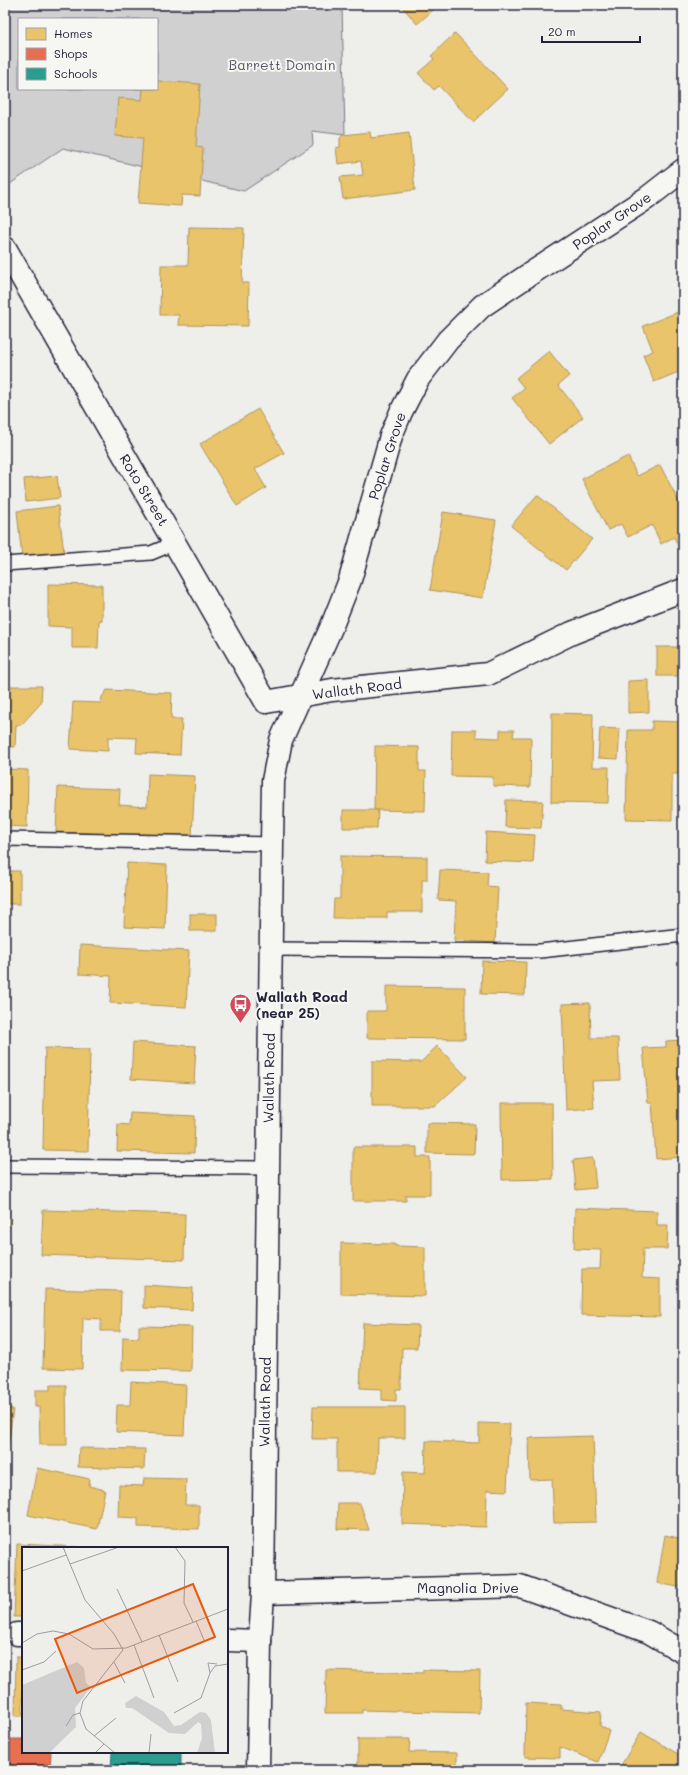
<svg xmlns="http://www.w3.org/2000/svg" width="688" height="1775" font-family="Mali,sans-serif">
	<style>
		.green { fill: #d0d0d1; stroke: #797986; fill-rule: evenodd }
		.homes { fill: #e9c46a; stroke: #ad935c }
		.shops { fill: #e76f51; stroke: #ac584a }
		.schools { fill: #2a9d8f; stroke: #287876 }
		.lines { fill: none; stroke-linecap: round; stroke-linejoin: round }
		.service-casing { stroke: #22223b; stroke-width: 16 }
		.minor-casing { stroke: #22223b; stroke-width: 25 }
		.tertiary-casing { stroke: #22223b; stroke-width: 25 }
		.service { stroke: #f6f6f2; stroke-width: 13 }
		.minor { stroke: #f6f6f2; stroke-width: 22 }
		.tertiary { stroke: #f6f6f2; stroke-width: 22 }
		.labels { text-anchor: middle; stroke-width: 4; stroke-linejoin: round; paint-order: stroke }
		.park-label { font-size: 14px; fill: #565668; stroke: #f6f6f2 }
		.street-label { font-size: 14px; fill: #22223b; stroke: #f6f6f2 }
		.poi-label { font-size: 14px; font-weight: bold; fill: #22223b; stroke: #f6f6f2; text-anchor: start }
		.inset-road { fill: none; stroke: #9c9ca5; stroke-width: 1 }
		.view { fill: #e8590c; fill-opacity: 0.15; stroke: #e8590c; stroke-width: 2 }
		.inset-edge { fill: none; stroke: #22223b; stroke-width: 2 }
	</style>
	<rect width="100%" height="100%" fill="#eeeeeb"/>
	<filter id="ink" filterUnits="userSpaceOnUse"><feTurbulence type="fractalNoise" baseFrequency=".025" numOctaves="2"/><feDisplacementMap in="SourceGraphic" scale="8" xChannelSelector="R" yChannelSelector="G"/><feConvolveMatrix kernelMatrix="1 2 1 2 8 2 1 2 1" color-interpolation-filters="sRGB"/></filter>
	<g filter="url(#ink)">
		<path class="green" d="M5 5H342L345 135 312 131 313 145 244 191 63 148 7 186 5 183ZM19 19H157V89H19Z"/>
		<g class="homes">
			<polygon points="401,5 439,5 417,24"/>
			<polygon points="455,33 508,89 473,122 439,86 434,90 418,73 434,59 431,56"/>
			<polygon points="157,81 200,84 196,147 203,148 200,196 182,195 181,206 138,203 143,138 115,136 118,98 142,100 143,89 157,89"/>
			<polygon points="370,132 371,138 409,133 415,190 343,199 340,177 363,175 361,161 338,164 336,148 340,147 340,138 343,135"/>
			<polygon points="189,227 244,228 242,283 249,283 248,326 178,325 179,315 160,315 161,265 188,265"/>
			<polygon points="683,310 683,364 678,366 681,371 654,382 643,355 653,351 643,326"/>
			<polygon points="549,351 569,376 558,385 583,417 549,444 512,398 524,388 516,378"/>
			<polygon points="258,409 284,453 255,469 266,488 237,506 200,444"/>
			<polygon points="628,456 637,476 660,465 683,510 683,546 679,548 674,537 661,544 652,525 628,537 621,524 608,530 582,479"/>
			<polygon points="57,476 60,498 26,502 24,479"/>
			<polygon points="537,495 592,539 566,570 511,526"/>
			<polygon points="58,506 64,552 22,557 17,511"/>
			<polygon points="443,512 496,520 483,598 430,590"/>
			<polygon points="48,584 102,585 102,620 99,621 98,648 72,648 72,627 48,626"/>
			<rect x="657" y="647" width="26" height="29"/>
			<polygon points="649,680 649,712 628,713 628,681"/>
			<polygon points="5,686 42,686 41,703 21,725 16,725 15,747 5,747"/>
			<polygon points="107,690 172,693 171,719 182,719 180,755 136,753 137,738 108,737 108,751 70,749 73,702 101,703 102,697"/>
			<polygon points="552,713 593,714 592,767 609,767 608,803 551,802"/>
			<polygon points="652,721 683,722 683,774 672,774 672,820 626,819 628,730 652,730"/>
			<polygon points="600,728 620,729 618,759 598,758"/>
			<polygon points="452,730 476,730 476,737 500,738 500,730 514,730 513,737 531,737 530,787 493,786 493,777 451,776"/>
			<polygon points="375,746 419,747 419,771 426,771 425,811 374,810"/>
			<polygon points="5,769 28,770 27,827 5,826"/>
			<polygon points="148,774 195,776 192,836 151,835 152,840 112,838 113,834 56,832 58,787 120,789 119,805 147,807"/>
			<polygon points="506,800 543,801 541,828 505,827"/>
			<polygon points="343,810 378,810 377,828 343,828"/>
			<polygon points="486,832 535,835 533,863 485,861"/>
			<polygon points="340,856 427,857 427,880 422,880 422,912 387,912 387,918 333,918 334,899 340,899"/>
			<polygon points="127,863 167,865 165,929 124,927"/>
			<polygon points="440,870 488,872 487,886 498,887 495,943 454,940 456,901 438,900"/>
			<rect x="5" y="871" width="15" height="33"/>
			<rect x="190" y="914" width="27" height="17"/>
			<polygon points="80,945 189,951 186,1007 110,1003 111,976 79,974"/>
			<polygon points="482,961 526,962 525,995 481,994"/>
			<polygon points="386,986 465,987 465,1039 367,1038 367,1011 386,1011"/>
			<polygon points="590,1003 591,1038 618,1038 620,1080 592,1081 594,1108 566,1110 562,1004"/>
			<polygon points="683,1040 683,1157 656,1159 652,1103 648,1103 643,1048 666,1047 666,1041"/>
			<polygon points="133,1042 196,1046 194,1083 131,1079"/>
			<polygon points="437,1046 467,1077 435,1106 372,1106 372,1061 421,1062"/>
			<polygon points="45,1048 90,1049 88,1151 43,1150"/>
			<polygon points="501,1103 552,1103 553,1179 502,1180"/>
			<polygon points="130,1113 195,1116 194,1153 117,1151 118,1124 129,1125"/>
			<polygon points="427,1123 475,1124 474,1154 427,1153"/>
			<polygon points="353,1147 417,1147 417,1157 430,1157 430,1195 406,1195 406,1201 353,1201"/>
			<polygon points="593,1158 596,1188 576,1190 573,1160"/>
			<polygon points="5,1194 9,1194 8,1235 5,1235"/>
			<polygon points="575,1208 657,1211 657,1225 668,1225 667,1249 643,1249 642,1278 660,1279 660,1317 581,1315 582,1269 600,1269 601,1250 574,1249"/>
			<polygon points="43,1210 185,1214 184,1260 41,1255"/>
			<polygon points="341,1243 395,1244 395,1246 425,1247 425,1296 341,1294"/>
			<polygon points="144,1285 193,1288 192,1310 144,1308"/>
			<polygon points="45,1289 121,1291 120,1331 101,1331 101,1319 83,1318 82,1369 43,1368"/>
			<polygon points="363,1323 418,1325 417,1348 402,1348 401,1389 396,1389 396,1401 382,1400 382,1389 360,1388"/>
			<polygon points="139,1326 192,1327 191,1371 122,1370 123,1337 139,1338"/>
			<polygon points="131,1382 186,1385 184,1435 116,1432 117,1405 130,1405"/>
			<polygon points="50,1385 66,1385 67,1445 40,1445 39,1407 35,1407 35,1390 50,1390"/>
			<polygon points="5,1407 13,1409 6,1463 5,1463"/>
			<polygon points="313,1407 405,1407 405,1438 378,1438 377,1472 337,1472 337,1439 312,1439"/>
			<polygon points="479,1423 510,1424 507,1491 487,1490 486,1527 402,1524 403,1472 425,1473 426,1441 479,1443"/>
			<polygon points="593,1436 596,1522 554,1523 552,1479 530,1480 529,1438"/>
			<polygon points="79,1448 145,1449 144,1469 78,1467"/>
			<polygon points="37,1468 90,1479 89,1486 105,1490 97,1529 28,1515"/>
			<polygon points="144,1478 186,1479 185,1505 199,1505 199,1529 138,1527 138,1518 118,1517 119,1485 143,1486"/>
			<polygon points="338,1503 360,1503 369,1530 337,1529"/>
			<polygon points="665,1535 683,1539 683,1588 657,1583"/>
			<polygon points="17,1544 79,1547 23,1548 23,1617 14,1617"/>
			<polygon points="16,1657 23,1657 23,1716 15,1716"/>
			<polygon points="326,1670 423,1673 423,1670 480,1671 479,1713 362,1710 362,1713 325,1713"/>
			<polygon points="526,1703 561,1705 561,1709 601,1712 600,1726 609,1731 598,1762 560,1747 560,1758 525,1757"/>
			<polygon points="641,1732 683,1757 676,1770 626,1770 620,1767"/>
			<polygon points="358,1739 410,1739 409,1752 457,1753 457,1770 358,1770"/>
		</g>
		<polygon class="shops" points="5,1739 23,1739 23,1752 51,1752 50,1770 5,1770"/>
		<polygon class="schools" points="112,1752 181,1752 181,1770 111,1770"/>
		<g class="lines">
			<defs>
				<g id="service">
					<polyline points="5,564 151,553 175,543"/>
					<polyline points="5,839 272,844"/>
					<polyline points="270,949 540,951 683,935"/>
					<polyline points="5,1166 267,1168"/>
				</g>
				<g id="minor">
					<path d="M5 248C91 400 180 550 266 702L332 690 488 674 572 633 683 590"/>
					<polyline points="263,1593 520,1586 649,1632 683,1652"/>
					<polyline points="17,1634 23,1634"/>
					<polyline points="227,1640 260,1641"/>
				</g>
				<polyline id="tertiary" points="258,1770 260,1641 263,1593 272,844 273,781 281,740 331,628 350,580 391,436 401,412 418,379 448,340 482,306 527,276 647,198 683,170"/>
			</defs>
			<use href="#service" class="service-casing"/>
			<use href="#minor" class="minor-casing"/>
			<use href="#tertiary" class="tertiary-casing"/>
			<use href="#service" class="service"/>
			<use href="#minor" class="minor"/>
			<use href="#tertiary" class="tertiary"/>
		</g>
	</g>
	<defs>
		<symbol id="bus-pin" viewBox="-11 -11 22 30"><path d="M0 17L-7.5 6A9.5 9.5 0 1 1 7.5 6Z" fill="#d1495b" stroke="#f6f6f2"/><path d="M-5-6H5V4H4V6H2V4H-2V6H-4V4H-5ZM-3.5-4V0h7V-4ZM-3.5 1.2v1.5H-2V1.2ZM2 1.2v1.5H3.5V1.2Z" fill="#fff"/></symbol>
	</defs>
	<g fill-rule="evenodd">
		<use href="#bus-pin" x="228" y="992" width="25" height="34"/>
	</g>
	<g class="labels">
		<g class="park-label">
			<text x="282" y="70">Barrett Domain</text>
		</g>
		<g class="street-label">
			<text transform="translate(612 221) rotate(-34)" y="5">Poplar Grove</text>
			<text transform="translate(387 456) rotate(-72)" y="5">Poplar Grove</text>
			<text transform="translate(144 490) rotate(59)" y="5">Roto Street</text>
			<text transform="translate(357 689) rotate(-7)" y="5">Wallath Road</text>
			<text transform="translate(269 1078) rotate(-89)" y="5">Wallath Road</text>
			<text transform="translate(265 1402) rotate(-89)" y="5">Wallath Road</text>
			<text x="468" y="1593">Magnolia Drive</text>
		</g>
		<g class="poi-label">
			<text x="256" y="1002">Wallath Road<tspan x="256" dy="16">(near 25)</tspan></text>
		</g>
	</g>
	<g transform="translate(22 1547)">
		<rect width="206" height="206" fill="#eeeeeb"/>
		<path d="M55 115 62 121 64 136 69 140 53 161 54 180 27 206H0V138ZM114 149 142 165 152 179 159 178 178 165 184 166 189 173 193 206H175L180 191 179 177 176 175 163 187 147 186 110 161H104L103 156Z" fill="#d0d0d1"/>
		<path class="inset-road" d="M41 0 63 53 92 87 100 101M153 0 163 14 162 56 171 75M48 17 97 0M0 24 44 8M95 42 120 95M174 74 182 93M137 88 156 135M0 96 15 87 31 84 47 87 71 102 104 101 206 62M112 98 132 151M92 115 103 136M0 123 22 115 34 104M188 126 186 116 195 117M152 166 179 151 188 126 193 119 206 117M44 179 51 168 58 166M72 189 94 171M73 206 82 197M93 206 64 182 58 166 61 154 101 103 100 101M127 206 129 187"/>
		<path class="view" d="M171 37 193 90 55 146 33 92Z"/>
		<rect width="206" height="206" class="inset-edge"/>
	</g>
	<rect width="688" height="1775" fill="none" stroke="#f6f6f2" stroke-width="20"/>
	<rect x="10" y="10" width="668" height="1755" fill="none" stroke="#22223b" stroke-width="1.5" filter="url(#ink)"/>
	<rect x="18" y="18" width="140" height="72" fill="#f6f6f2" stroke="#a1a1a9"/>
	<rect x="26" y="28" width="20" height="12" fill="#e9c46a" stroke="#a1a1a9"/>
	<text x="54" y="38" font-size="12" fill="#22223b">Homes</text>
	<rect x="26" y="48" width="20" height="12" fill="#e76f51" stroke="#a1a1a9"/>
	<text x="54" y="58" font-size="12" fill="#22223b">Shops</text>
	<rect x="26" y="68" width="20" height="12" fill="#2a9d8f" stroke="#a1a1a9"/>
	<text x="54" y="78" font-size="12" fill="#22223b">Schools</text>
	<path d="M542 36v6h98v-6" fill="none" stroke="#22223b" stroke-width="2"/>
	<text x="548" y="36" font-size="12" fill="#22223b" stroke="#f6f6f2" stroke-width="3" paint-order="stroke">20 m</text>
</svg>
